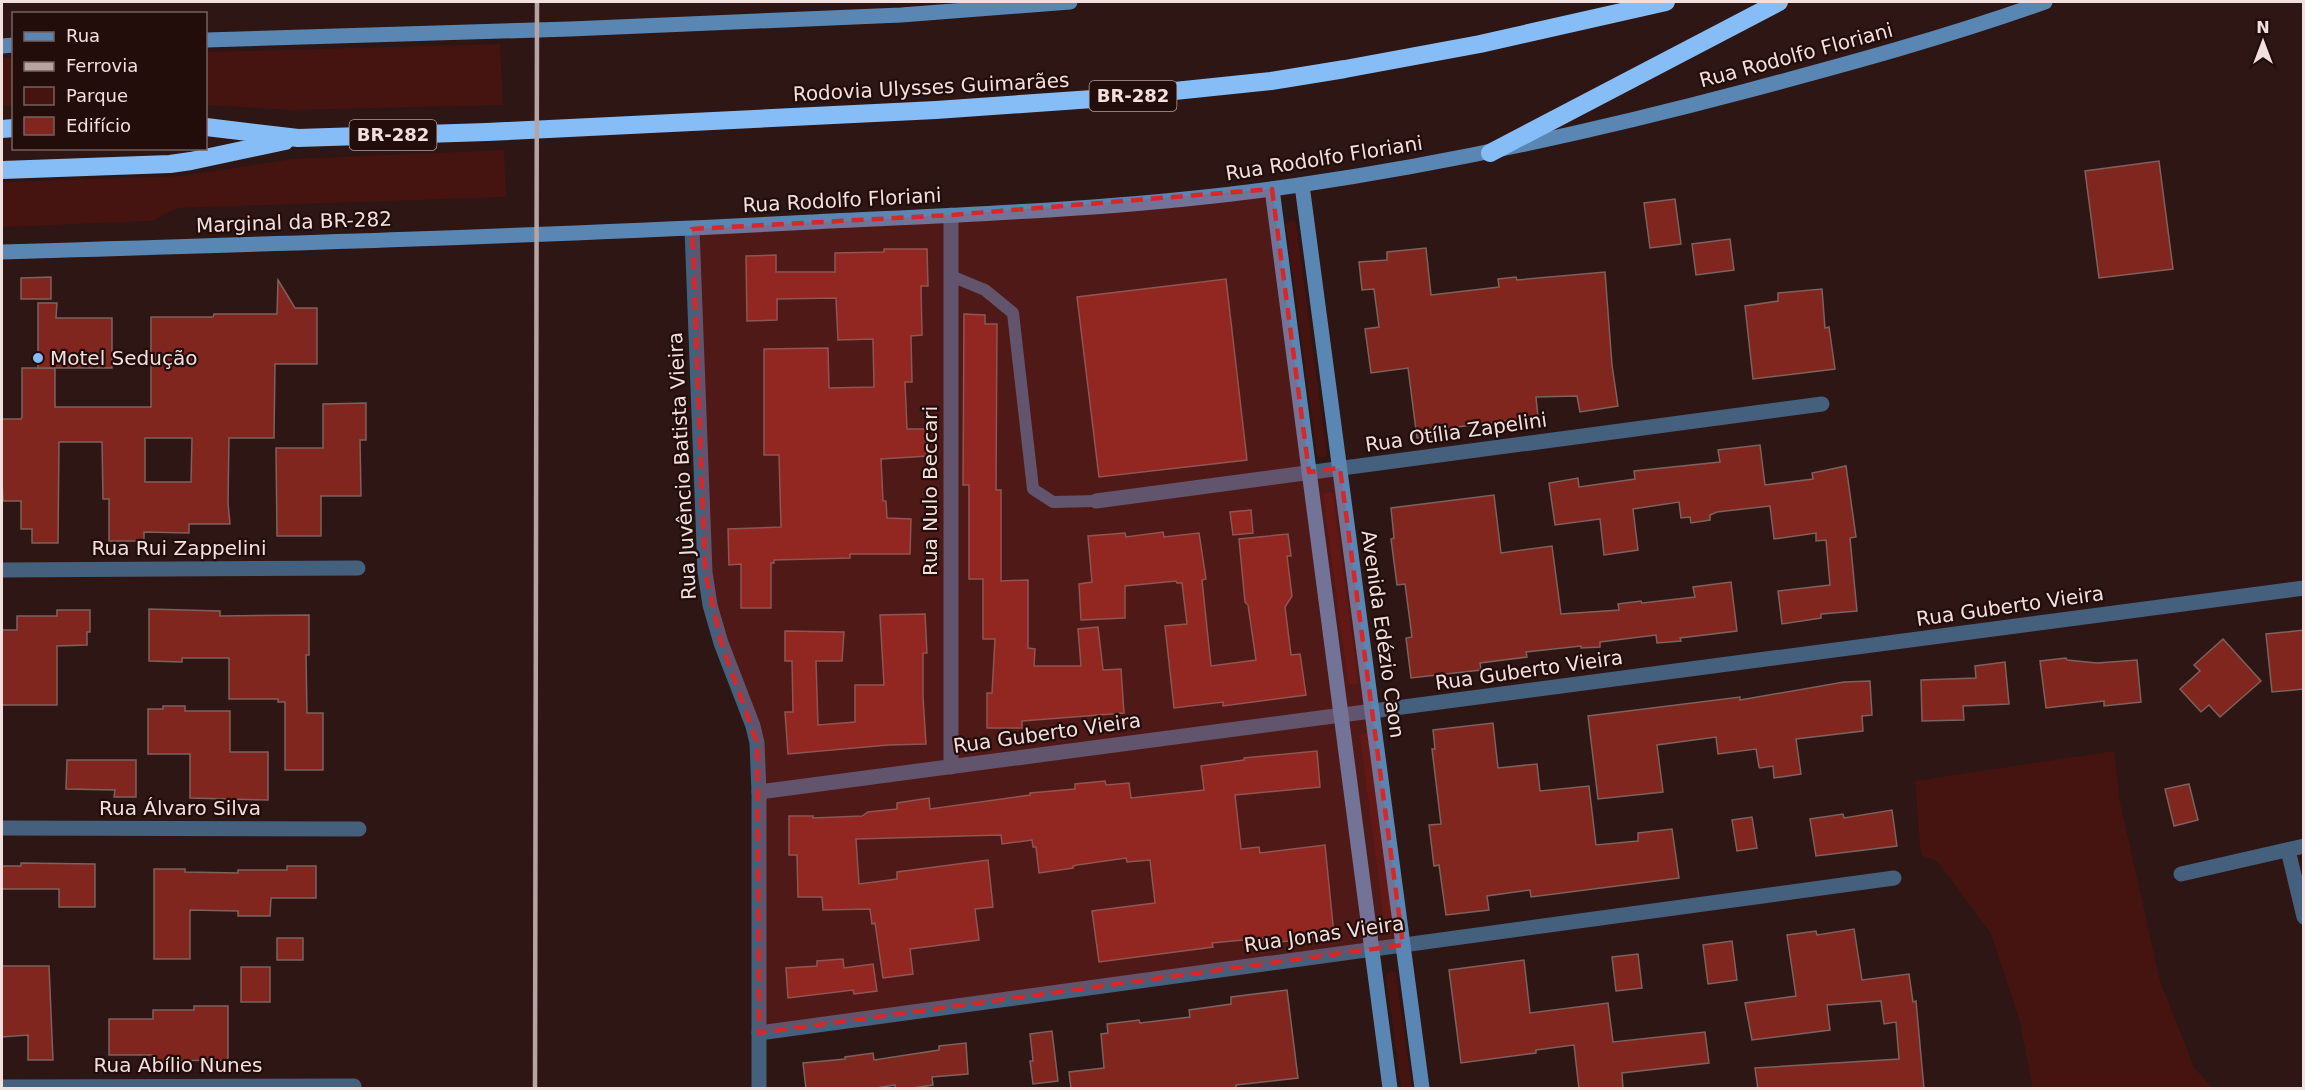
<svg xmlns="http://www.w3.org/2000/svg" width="2305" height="1090" font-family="'DejaVu Sans',sans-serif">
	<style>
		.green { fill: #451410 }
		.building { fill: #81261f; stroke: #7d615d; stroke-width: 1.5; fill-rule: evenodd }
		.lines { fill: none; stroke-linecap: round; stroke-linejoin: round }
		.lane { stroke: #45607d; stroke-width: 12 }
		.street { stroke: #45607d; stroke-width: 15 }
		.secondary { stroke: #5a86b4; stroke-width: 15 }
		.highway { stroke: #87bdf7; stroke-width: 18 }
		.rail { stroke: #b7a4a2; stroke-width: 4.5 }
		.marked { fill: #d62828; fill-opacity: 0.2; stroke: #d62828; stroke-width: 4.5; stroke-dasharray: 12 8; stroke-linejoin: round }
		.poi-dot { fill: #82bcfa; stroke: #220d0a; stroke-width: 2 }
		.labels { text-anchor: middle; stroke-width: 4.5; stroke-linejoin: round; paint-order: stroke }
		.shield { fill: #220d0a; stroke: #b3a19e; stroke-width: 1.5 }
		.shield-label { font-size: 18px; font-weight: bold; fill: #f1e0de }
		.street-label { font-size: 20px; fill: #f1e0de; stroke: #220d0a }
		.poi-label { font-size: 20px; fill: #f1e0de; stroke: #220d0a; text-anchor: start }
	</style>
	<rect width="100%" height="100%" fill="#2d1613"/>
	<g class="green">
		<polygon points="500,44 503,105 292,110 206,105 206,52"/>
		<polygon points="2,58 13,58 13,105 2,106"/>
		<polygon points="504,150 506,197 177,208 152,221 2,227 2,182 183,176 293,159"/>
		<polygon points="1293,220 1296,223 1327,454 1325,457 1321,458 1317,455 1286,225 1288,221"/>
		<polygon points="1330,492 1333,494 1358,681 1356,684 1351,685 1348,682 1323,496 1325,493"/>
		<polygon points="1367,732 1370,734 1395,928 1393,932 1388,932 1385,930 1360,736"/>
		<polygon points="2114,751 2120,802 2160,981 2194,1067 2212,1088 2033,1088 2019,1018 1991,934 1938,862 1921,855 1915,781"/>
		<polygon points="1393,971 1396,974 1412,1088 1401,1088 1386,975 1389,972"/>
	</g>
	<g class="building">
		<polygon points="2159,161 2173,269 2099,278 2085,171"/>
		<polygon points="1675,199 1681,244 1650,248 1644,203"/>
		<polygon points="1730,239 1734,270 1696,275 1692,244"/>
		<polygon points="1426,248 1431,295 1499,287 1498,279 1516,277 1517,280 1605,272 1612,365 1618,406 1580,412 1577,396 1536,397 1538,417 1449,428 1450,434 1417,438 1408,368 1371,373 1365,329 1379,327 1374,289 1362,290 1359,262 1387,260 1387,252"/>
		<polygon points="884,249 927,249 928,286 921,286 922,335 911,336 912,382 905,382 907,429 927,429 928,456 881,459 883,501 886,501 887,518 911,519 910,554 850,554 850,558 774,560 774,563 771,563 771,608 741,608 741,564 729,565 728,529 781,527 779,455 764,455 764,349 828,348 829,388 874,387 873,339 838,340 836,298 777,299 777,320 747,321 746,256 776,255 776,272 835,272 835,253 884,252"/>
		<polygon points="51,277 51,299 21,299 21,278"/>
		<polygon points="1226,279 1247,460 1099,477 1077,297"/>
		<path d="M278 280 295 308H317V364H275L274 438H229L228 503 230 524H189V533L144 532V541H109V499H103L102 442H59L58 543H32V529H21V501H3L2 480V419H21L22 417V368H55V407H151V317H213L214 314H277ZM145 438H192L191 482H145Z"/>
		<polygon points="1822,289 1825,328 1829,327 1835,369 1753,379 1745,306 1778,301 1778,293"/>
		<polygon points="38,303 57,303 56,318 112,318 112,368 38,368"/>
		<polygon points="964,314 985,315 985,324 997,324 996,490 1001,490 1001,581 1028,580 1028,648 1035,649 1034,666 1081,666 1078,629 1098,627 1103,670 1121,669 1124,713 1022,721 1022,728 987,728 987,693 992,693 995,639 983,639 983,579 969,579 969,485 963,485"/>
		<polygon points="366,403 366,440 360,440 361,496 321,496 321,536 277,536 276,448 323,448 323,404"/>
		<polygon points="1760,445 1765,485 1813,479 1812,473 1846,466 1856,537 1850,538 1857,611 1821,614 1821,618 1782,624 1778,591 1830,585 1826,540 1816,541 1816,533 1774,539 1770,506 1717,512 1710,515 1710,520 1691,523 1690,517 1681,518 1679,502 1633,509 1638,550 1604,555 1600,519 1555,525 1549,483 1578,478 1579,487 1635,479 1634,471 1720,462 1718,450"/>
		<polygon points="1494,495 1501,553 1552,546 1561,614 1619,610 1618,604 1641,601 1642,603 1695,597 1693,587 1731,582 1737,631 1680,638 1681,641 1657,643 1656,635 1600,642 1600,647 1581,648 1581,646 1526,652 1527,657 1480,663 1481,670 1411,678 1406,638 1412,637 1405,584 1397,585 1391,539 1394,538 1391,508"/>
		<polygon points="1251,510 1253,533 1233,535 1230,512"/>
		<polygon points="1163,532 1164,537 1199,533 1206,579 1202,580 1211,666 1256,660 1248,605 1245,602 1239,539 1288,534 1291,556 1287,556 1292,596 1285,607 1291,655 1300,654 1306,695 1223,706 1223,702 1174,708 1165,626 1187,624 1182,583 1177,583 1176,581 1125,586 1125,618 1081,620 1079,584 1092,582 1088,536 1125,533 1126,537"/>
		<polygon points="149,609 220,611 220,616 309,615 309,655 306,655 307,713 323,713 323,770 285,770 285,702 278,702 278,699 229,699 229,658 182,658 182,662 149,661"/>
		<polygon points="57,610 90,610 90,632 87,632 87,645 57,646 57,705 2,705 2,630 17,630 17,616 57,616"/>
		<polygon points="925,614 927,653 923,653 923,697 926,744 888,745 788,754 785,712 793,712 792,661 785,661 785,631 844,632 842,661 816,661 818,725 855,722 855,685 884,685 880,615"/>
		<polygon points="2304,630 2304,689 2272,692 2266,634"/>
		<polygon points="2223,639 2261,681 2220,717 2209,705 2201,712 2180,689 2200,671 2194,665"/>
		<polygon points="2066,658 2067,660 2097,663 2137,660 2141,702 2104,706 2104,701 2046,708 2040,661"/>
		<polygon points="2005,662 2009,704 1963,706 1964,720 1922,721 1921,680 1976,678 1975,666"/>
		<polygon points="1870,681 1872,715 1862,716 1863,731 1796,739 1801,774 1774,778 1773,766 1760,768 1759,767 1756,749 1718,754 1716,737 1657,745 1663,792 1598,799 1588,716 1740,697 1740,700 1844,682"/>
		<polygon points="163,706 185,706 185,711 230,711 230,752 268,752 268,800 190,798 190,754 148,754 148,709 163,709"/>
		<polygon points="1493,723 1498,768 1537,764 1540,791 1589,786 1596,845 1638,841 1638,833 1672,829 1679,878 1531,897 1530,890 1487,896 1489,910 1446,915 1439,865 1434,866 1429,825 1441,824 1432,749 1435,749 1433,730"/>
		<polygon points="1317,751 1320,787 1235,795 1241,849 1259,847 1260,853 1325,845 1334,935 1272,943 1264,942 1264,938 1212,943 1213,947 1099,962 1092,911 1155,903 1150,860 1127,862 1126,858 1077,865 1073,866 1073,868 1039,873 1036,847 1033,847 1032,840 1002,844 1001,835 856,839 859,884 897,879 897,872 988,860 993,907 975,909 979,940 910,949 913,974 883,978 875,923 872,924 870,909 823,910 822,897 798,897 797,855 789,855 789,816 813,816 813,818 862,816 868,812 897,809 897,803 929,798 930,809 1030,795 1030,793 1075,789 1075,784 1105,781 1106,785 1129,783 1131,798 1204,790 1201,766 1244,760 1244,758"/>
		<polygon points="67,760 136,760 136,797 114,797 115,790 66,789"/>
		<polygon points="2189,784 2198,820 2174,826 2165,789"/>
		<polygon points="1892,810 1897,846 1816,856 1810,819 1843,814 1844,818"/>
		<polygon points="1752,817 1757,848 1737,851 1732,820"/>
		<polygon points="21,863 95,864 95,907 59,907 59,889 2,889 2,866 21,866"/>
		<polygon points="287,866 316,866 316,898 271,898 270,916 238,916 238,911 190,910 190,959 154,959 154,869 185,869 185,872 238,873 238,870 287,870"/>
		<polygon points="1854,929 1862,980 1909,974 1913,1002 1916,1001 1924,1089 1758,1089 1755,1068 1899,1059 1896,1022 1884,1024 1881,1001 1827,1005 1830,1030 1752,1040 1745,1003 1796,996 1787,935 1816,931 1817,935"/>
		<rect x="277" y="938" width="26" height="22"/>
		<polygon points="1732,941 1737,980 1708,984 1703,945"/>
		<polygon points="1638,954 1642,988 1616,991 1612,957"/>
		<polygon points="843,959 844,968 873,964 877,991 854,994 853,990 788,998 786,968 817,966 817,961"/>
		<polygon points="1524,960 1530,1013 1608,1003 1613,1042 1705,1032 1709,1063 1622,1073 1623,1089 1579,1089 1574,1045 1536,1050 1536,1053 1461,1063 1449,970"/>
		<polygon points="2,966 49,966 53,1060 28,1060 28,1035 2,1037"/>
		<rect x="241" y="967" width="29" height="35"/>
		<polygon points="1287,990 1298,1078 1236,1085 1236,1089 1071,1089 1069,1072 1104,1068 1101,1034 1108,1033 1107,1024 1139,1020 1140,1023 1190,1017 1189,1010 1231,1004 1231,997"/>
		<polygon points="194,1006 228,1006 228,1060 153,1061 153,1055 109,1055 109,1019 153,1019 153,1010 194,1010"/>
		<polygon points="1052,1031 1058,1081 1033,1084 1030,1061 1033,1061 1030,1034"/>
		<polygon points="966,1043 968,1074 932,1077 933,1085 906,1089 895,1089 895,1085 870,1089 806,1089 803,1063 845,1059 845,1057 873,1053 874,1060 939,1050 939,1046"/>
	</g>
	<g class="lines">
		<polyline class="lane" points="951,276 985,290 1013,313 1033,489 1053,502 1096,501"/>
		<g class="street">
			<polyline points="951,215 951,767"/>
			<polyline points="692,229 705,572 710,605 721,643 753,726 757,743 759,792 759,1088"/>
			<polyline points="1096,501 1822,404"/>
			<polyline points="2,570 358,568"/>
			<polyline points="759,792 2304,588"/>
			<polyline points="2,828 359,829"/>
			<polyline points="2288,850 2304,917"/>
			<polyline points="2181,874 2304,846"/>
			<polyline points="759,1033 1894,878"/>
			<polyline points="2,1087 354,1086"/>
		</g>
		<g class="secondary">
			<polyline points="206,40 570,29 901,15 1070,2"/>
			<polyline points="2,46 14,45"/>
			<polyline points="1302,185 1422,1088"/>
			<polyline points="1272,189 1390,1088"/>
			<path d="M2 252C272 244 542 236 812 222 974 214 1138 209 1299 185 1450 163 1599 130 1746 91 1847 64 1947 37 2045 2"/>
		</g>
		<g class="highway">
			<polyline points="206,127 298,138 487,132 936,110 1107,98 1271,81 1345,69 1480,44 1666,2"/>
			<polyline points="2,129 14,128"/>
			<polyline points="1490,153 1779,2"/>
			<polyline points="2,170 170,164 191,161 285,141"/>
		</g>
		<polyline class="rail" points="535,1088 537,2"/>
	</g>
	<path class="marked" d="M1272 189 1309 472 1340 468 1403 945 759 1033 757 743 721 643 705 572 692 229 951 215Z"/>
	<circle class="poi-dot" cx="38" cy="358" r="6"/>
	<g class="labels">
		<g class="shield">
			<rect x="1089.5" y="81" width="87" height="30" rx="4.5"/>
			<rect x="349.5" y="120" width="87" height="30" rx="4.5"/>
		</g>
		<g class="shield-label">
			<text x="1133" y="102">BR-282</text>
			<text x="393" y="141">BR-282</text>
		</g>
		<g class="street-label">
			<text transform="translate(1796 55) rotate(-15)" y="7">Rua Rodolfo Floriani</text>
			<text transform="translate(931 87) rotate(-3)" y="7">Rodovia Ulysses Guimarães</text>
			<text transform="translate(1324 158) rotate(-9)" y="7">Rua Rodolfo Floriani</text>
			<text transform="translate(842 200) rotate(-3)" y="7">Rua Rodolfo Floriani</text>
			<text transform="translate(294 222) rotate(-2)" y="7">Marginal da BR-282</text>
			<text transform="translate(1456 432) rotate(-8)" y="7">Rua Otília Zapelini</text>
			<text transform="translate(682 466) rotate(-93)" y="7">Rua Juvêncio Batista Vieira</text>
			<text transform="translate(930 491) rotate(-90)" y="7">Rua Nulo Beccari</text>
			<text x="179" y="555">Rua Rui Zappelini</text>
			<text transform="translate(2010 606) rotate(-8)" y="7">Rua Guberto Vieira</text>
			<text transform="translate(1383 634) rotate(82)" y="7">Avenida Edézio Caon</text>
			<text transform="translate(1529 670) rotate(-8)" y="7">Rua Guberto Vieira</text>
			<text transform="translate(1047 733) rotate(-8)" y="7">Rua Guberto Vieira</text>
			<text x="180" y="815">Rua Álvaro Silva</text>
			<text transform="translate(1324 934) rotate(-8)" y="7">Rua Jonas Vieira</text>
			<text x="178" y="1072">Rua Abílio Nunes</text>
		</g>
		<g class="poi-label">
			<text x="50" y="365">Motel Sedução</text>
		</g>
	</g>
	<rect width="2305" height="1090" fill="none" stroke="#f1e0de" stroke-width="6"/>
	<rect x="12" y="12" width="195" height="138" fill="#220d0a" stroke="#75615f" stroke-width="1.5"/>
	<rect x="24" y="32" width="30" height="9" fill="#5a86b4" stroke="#75615f" stroke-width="1.5"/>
	<text x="66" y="42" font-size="18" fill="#f1e0de">Rua</text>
	<rect x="24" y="62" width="30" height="9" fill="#b7a4a2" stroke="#75615f" stroke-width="1.5"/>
	<text x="66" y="72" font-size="18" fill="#f1e0de">Ferrovia</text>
	<rect x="24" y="87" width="30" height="18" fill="#451410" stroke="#75615f" stroke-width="1.5"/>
	<text x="66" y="102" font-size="18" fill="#f1e0de">Parque</text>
	<rect x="24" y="117" width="30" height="18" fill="#81261f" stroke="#75615f" stroke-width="1.5"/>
	<text x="66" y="132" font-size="18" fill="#f1e0de">Edifício</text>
	<g transform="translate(2263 42)" stroke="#220d0a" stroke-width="4.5" paint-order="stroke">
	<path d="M0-4.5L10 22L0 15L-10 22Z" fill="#f1e0de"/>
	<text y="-9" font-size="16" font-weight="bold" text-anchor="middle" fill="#f1e0de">N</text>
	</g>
</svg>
